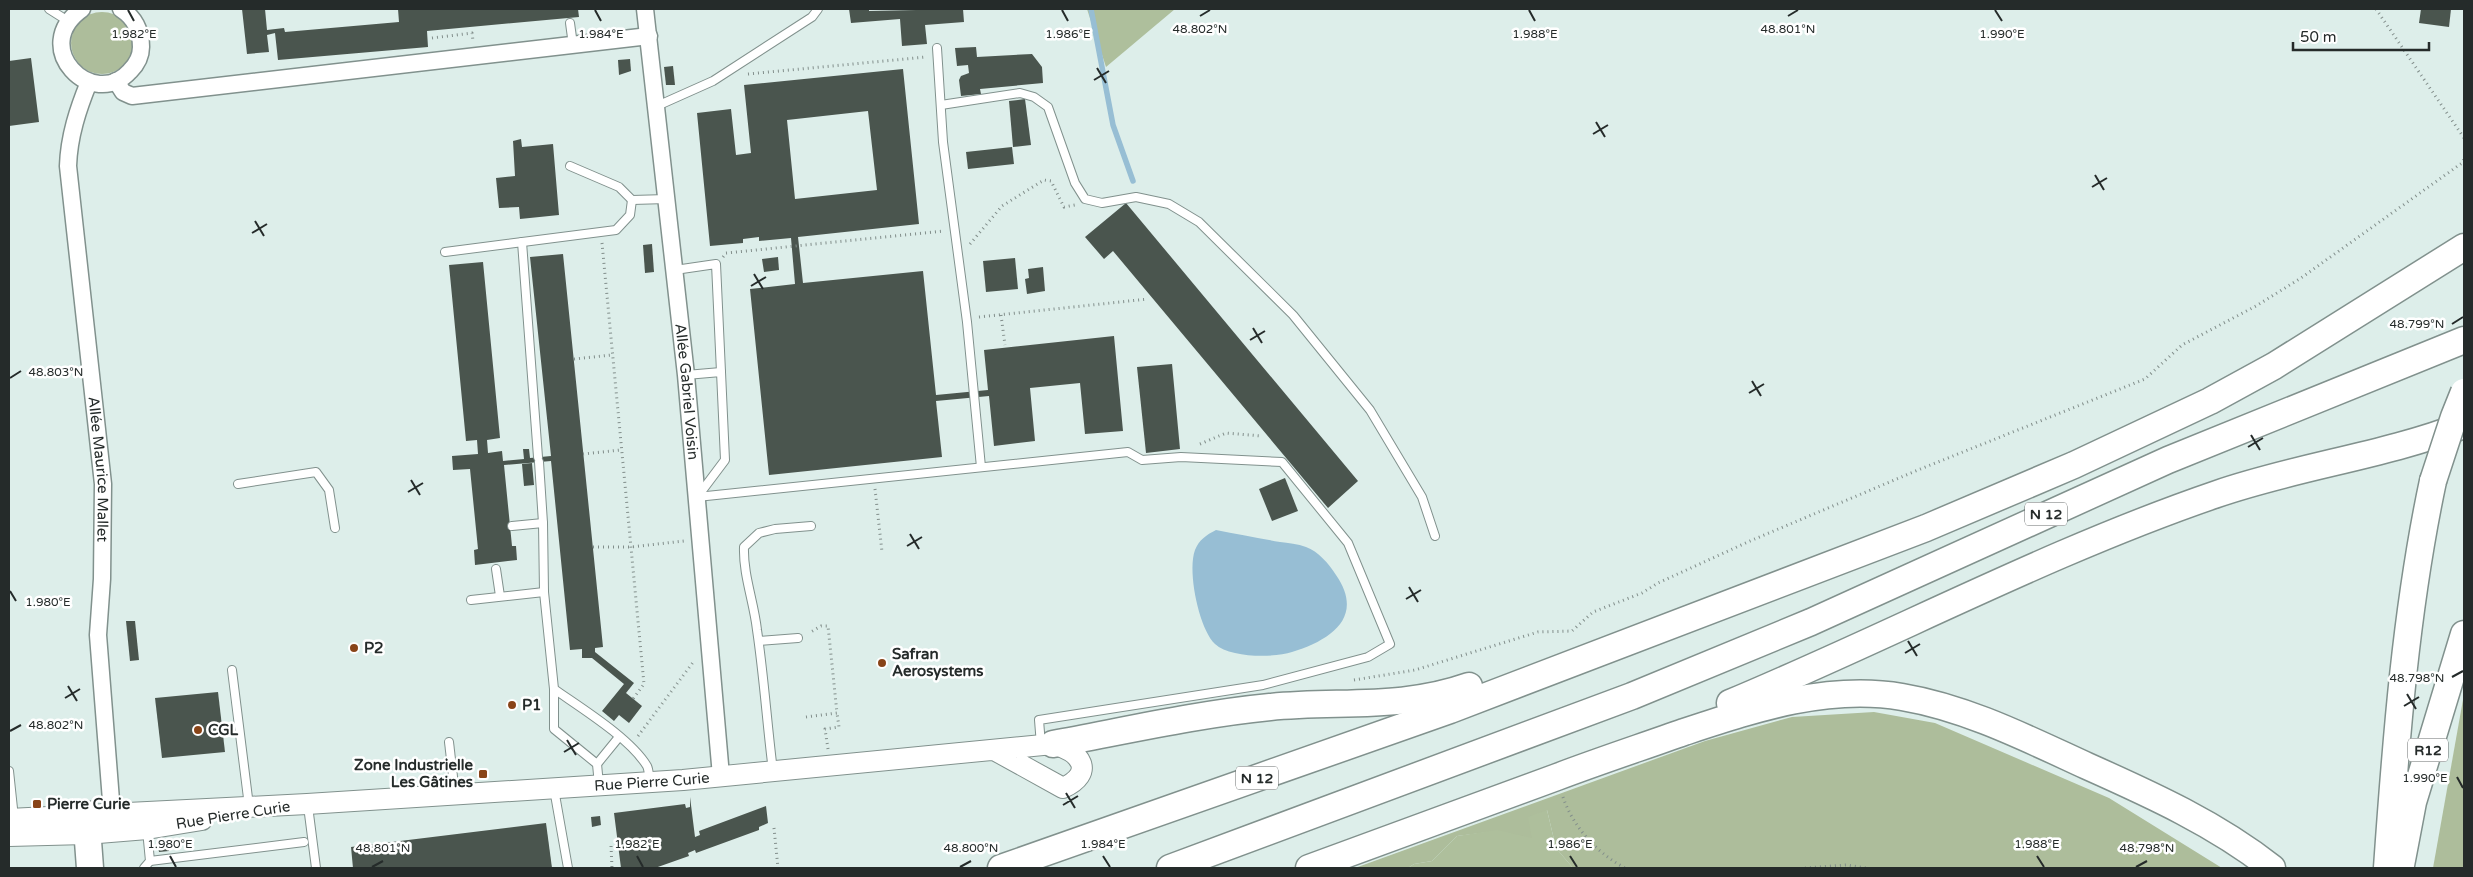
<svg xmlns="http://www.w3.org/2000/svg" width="2473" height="877" font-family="'Varela Round',sans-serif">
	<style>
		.green { fill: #adbd9b }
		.forest { fill: #aebf9c }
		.water { fill: #97bed4 }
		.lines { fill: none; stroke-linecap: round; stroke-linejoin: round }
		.stream { stroke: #97bed4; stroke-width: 5.5 }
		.building { fill: #4a554e; fill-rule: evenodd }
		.service-casing { stroke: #81918d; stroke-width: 10 }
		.minor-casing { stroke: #81918d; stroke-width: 19 }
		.tertiary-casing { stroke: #81918d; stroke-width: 22 }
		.trunk-casing { stroke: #81918d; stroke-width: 29 }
		.path { stroke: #828e8b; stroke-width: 3; stroke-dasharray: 1 4; stroke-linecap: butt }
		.service { stroke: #fff; stroke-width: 8 }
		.minor { stroke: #fff; stroke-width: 16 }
		.tertiary { stroke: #fff; stroke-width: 20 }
		.trunk { stroke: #fff; stroke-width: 26 }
		.trunk-bridge-casing { stroke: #81918d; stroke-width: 29; stroke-linecap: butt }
		.trunk-bridge { stroke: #fff; stroke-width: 26 }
		.ticks { fill: none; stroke: #252b2a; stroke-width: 2 }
		.poi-dot { fill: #884418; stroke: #fff; stroke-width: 2 }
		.labels { text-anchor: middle; stroke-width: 5; stroke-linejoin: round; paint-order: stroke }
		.shield { fill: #fff; stroke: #666b6a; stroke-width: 1 }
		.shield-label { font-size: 14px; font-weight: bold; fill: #252b2a }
		.street-label { font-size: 15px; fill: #252b2a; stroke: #fff }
		.poi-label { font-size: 15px; font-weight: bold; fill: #252b2a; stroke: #fff; text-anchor: start }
		.ticks-label { font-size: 12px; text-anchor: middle; fill: #252b2a; stroke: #fff; stroke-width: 5; stroke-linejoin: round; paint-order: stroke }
	</style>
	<rect width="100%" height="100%" fill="#ddeeea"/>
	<g class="green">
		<circle cx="102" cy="43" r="31"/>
		<polygon points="2464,694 2464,868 2433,868"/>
		<polygon points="1874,712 1935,723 2109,798 2222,868 1573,868 1556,848 1547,810 1532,839 1497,831 1457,836 1432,861 1414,864 1408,868 1355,868 1705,741 1792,717"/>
	</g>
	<g class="forest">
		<polygon points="1087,9 1175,9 1106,67"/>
		<polygon points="1547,810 1556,848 1573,868 1408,868 1414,864 1432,861 1457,836 1497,830 1532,838 1528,817"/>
	</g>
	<path class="water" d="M1216 530C1237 534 1258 538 1280 542 1288 543 1298 544 1306 547 1318 551 1329 564 1336 575 1365 617 1331 640 1292 652 1274 658 1230 658 1215 644 1199 629 1187 571 1195 550 1199 540 1206 535 1216 530Z"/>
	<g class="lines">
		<polyline class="stream" points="1091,9 1113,125 1133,181"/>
	</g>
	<g class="building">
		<polygon points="242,9 265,9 267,30 284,28 285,32 399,22 398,9 578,9 579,17 427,31 428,47 278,60 275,33 267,35 269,52 247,54"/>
		<polygon points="849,9 869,9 869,11 963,9 964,22 925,25 927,44 902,46 900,19 851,23"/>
		<polygon points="2421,9 2451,9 2449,27 2419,23"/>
		<polygon points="976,47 977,57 1032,54 1042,67 1043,83 980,89 981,94 961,96 959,80 961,76 969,73 968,65 957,66 955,48"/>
		<polygon points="31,58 39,122 9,126 9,61"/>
		<polygon points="630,59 631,71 619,75 618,60"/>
		<polygon points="673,66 675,85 666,85 664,67"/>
		<path d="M903 69 919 224 798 237 803 283 923 271 936 395 988 390 984 350 1114 336 1123 431 1085 434 1080 383 1030 388 1035 441 994 446 989 396 936 401 942 457 769 475 750 289 795 284 791 238 759 241V237L743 239V243L710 246 697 113 731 109 736 155 751 153 744 85ZM868 111 877 190 795 199 787 120Z"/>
		<polygon points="1025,99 1031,145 1013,147 1009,101"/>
		<polygon points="521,139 522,147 553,144 559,215 520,219 519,207 499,208 496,178 515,176 513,141"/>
		<polygon points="1012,147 1014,164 968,169 966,152"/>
		<polygon points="1126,203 1358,481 1328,508 1113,251 1104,259 1085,237"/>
		<polygon points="652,244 654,272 645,273 643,245"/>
		<polygon points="563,254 603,647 595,648 595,652 634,683 626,693 642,706 629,723 619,715 614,721 602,711 624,684 592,658 582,658 582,649 570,650 551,461 504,465 512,546 516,546 517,560 475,565 474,550 478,549 470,469 453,470 452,456 478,454 477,440 466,441 449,265 483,262 500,438 487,440 488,453 502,451 503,461 524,459 523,449 529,449 530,458 551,456 530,257"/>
		<polygon points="778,257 779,270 764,272 762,259"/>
		<polygon points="1015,258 1018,289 986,292 983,261"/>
		<polygon points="1043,267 1045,291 1027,294 1025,279 1029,278 1028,269"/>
		<polygon points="1172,364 1180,449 1146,453 1137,367"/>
		<polygon points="532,463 534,485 524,486 522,464"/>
		<polygon points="1285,478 1298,511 1272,521 1259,489"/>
		<polygon points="126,621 135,621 139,660 130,661"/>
		<polygon points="218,692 225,752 162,758 155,698"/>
		<polygon points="690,797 695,837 700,835 699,831 766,806 768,823 759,827 759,830 696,853 695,850 688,853 689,856 655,868 621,868 614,813 685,804 686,808 690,807"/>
		<polygon points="600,816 601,825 592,827 591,817"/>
		<polygon points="546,823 552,868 353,868 351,847"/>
		<polygon points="168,842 169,851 159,852 158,844"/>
	</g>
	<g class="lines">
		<defs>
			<g id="service">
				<polyline points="49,9 68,21"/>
				<polyline points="570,23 573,45"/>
				<polyline points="937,48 943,142 967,322 981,467"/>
				<polyline points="941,105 1020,93 1034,97 1048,107 1075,183 1085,199 1102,203 1136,197 1169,204 1199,222 1293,315 1370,410 1422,497 1435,536"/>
				<polyline points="657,106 713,81 812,17 818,9"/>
				<polyline points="570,166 619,187 632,200 667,199"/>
				<polyline points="522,242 538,457"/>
				<polyline points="445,252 616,230 630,215 632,200"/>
				<polyline points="675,270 716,264 721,372"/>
				<polyline points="686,375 721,372 725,460 698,496"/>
				<path d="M539 462 543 523 544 592 554 689C581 708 630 738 647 766 649 770 649 777 650 782"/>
				<polyline points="238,484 316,472 329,490 335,528"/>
				<polyline points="697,497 1128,452 1142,460 1181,457 1282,462 1348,543 1390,644 1368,657 1263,685 1039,720 1041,745"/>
				<polyline points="512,526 543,523"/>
				<polyline points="496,569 500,596"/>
				<polyline points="471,600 544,592"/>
				<polyline points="759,641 798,638"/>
				<polyline points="232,670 249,806"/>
				<polyline points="554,689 554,729 597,764 599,785"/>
				<polyline points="449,742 455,794"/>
				<polyline points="597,764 619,737"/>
				<polyline points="9,771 14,818"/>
				<path d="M773 771C767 724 764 677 757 630 754 602 743 575 744 547L759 533 775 529 811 526"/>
				<polyline points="554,789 568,868"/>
				<polyline points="308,806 316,868"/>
				<polyline points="150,861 304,842"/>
				<polyline points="144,868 150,861 147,830"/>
			</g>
			<g id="minor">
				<path d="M82 9C28 47 93 112 130 71 136 65 141 56 141 47 141 31 135 18 121 9"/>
				<path id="s1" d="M645 9 686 375 721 776"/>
				<polyline points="116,81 123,92 132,96 649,36"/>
				<path id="s2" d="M89 82C78 109 69 136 68 166L103 484 102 579 98 635 113 826"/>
			</g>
			<g id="tertiary">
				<path id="s3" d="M9 819 307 804 683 780 1053 744C1081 751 1096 773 1063 788L996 751"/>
				<polyline points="9,836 86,834 147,829 202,820"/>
			</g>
			<g id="trunk">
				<path d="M1730 703C1893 635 2050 551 2217 494 2298 466 2384 456 2464 425"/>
				<path d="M1053 744C1124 731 1198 714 1270 707 1339 700 1401 710 1469 686"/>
				<polyline points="86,814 90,868"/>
				<polyline points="2401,865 2413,802 2464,634"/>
				<polyline points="1001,868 1450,710 1926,528 2074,465 2210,401 2274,366 2464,247"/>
				<polyline points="1170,868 1632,696 1811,622 2168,460 2464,340"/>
				<path d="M1309 868C1392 838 1474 807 1557 777 1599 761 1642 747 1684 732 1754 709 1828 684 1902 697 1967 708 2028 739 2087 766 2152 795 2216 824 2272 868"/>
				<path d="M2387 868C2396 739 2406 608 2433 481"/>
			</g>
		</defs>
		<use href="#service" class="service-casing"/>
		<use href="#minor" class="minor-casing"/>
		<use href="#tertiary" class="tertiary-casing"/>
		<use href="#trunk" class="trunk-casing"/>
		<g class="path">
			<polyline points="2376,9 2464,138"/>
			<polyline points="432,38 472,33 473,41"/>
			<polyline points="748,74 926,57"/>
			<polyline points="602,243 644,684 633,699"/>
			<polyline points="970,244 1002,206 1044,180 1051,181 1064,207 1075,205"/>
			<polyline points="723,257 726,253 944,231"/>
			<polyline points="1001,315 1005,345"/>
			<polyline points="979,317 1148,299"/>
			<polyline points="574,359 612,355"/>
			<polyline points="1200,444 1226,433 1262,436"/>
			<polyline points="583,454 621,450"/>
			<polyline points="875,489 882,552"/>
			<polyline points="593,547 631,547 684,541"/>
			<polyline points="1354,680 1415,670 1538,632 1572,631 1593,612 1642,593 1658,583 1750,541 1918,470 2145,379 2182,345 2256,306 2301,278 2462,163 2464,159"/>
			<polyline points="806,717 837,713 828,626 821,626 809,633"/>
			<polyline points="638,736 694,661"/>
			<polyline points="828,749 825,729 839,727 837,713"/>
			<path d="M1563 797C1573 827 1597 853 1625 868"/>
			<polyline points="774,828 778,868"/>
			<polyline points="611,846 612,868"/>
			<polyline points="1805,868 1846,865 1866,868"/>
		</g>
		<use href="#service" class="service"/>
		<use href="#minor" class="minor"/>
		<use href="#tertiary" class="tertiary"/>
		<use href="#trunk" class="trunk"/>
		<defs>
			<polyline id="trunk-bridge" points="2433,481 2454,417 2464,392"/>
		</defs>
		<use href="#trunk-bridge" class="trunk-bridge-casing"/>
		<use href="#trunk-bridge" class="trunk-bridge"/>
	</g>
	<path class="ticks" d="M128 10 134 21M595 10 601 21M1062 10 1068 21M1529 10 1535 21M1995 10 2002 21M1200 16 1210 10M1788 16 1798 10M1097 68 1106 83M1094 80 1109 71M1596 122 1605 137M1593 134 1608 125M2095 175 2104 190M2092 187 2107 178M255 221 264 236M252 233 267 224M754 274 763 289M751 286 766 277M2452 324 2463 317M1253 328 1262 343M1250 340 1265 331M10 378 21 371M1752 381 1761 396M1749 393 1764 384M2251 435 2260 450M2248 447 2263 438M411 480 420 495M408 492 423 483M910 534 919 549M907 546 922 537M1409 587 1418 602M10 591 16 601M1406 599 1421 590M1908 641 1917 656M1905 653 1920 644M2452 677 2463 671M68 686 77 701M2407 694 2416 709M65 698 80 689M2404 706 2419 697M10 731 21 725M567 740 576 755M564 752 579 743M2457 777 2463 788M1066 793 1075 808M1063 805 1078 796M170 856 176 867M637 856 643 867M1103 856 1110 867M1570 856 1577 867M2037 856 2044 867M372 867 383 861M960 867 971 861M2136 867 2147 861"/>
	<g class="poi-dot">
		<circle cx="354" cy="648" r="5"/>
		<circle cx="882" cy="663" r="5"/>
		<circle cx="512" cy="705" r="5"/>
		<circle cx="198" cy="730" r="5"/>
		<rect x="478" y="769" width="10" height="10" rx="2.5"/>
		<rect x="32" y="799" width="10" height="10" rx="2.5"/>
	</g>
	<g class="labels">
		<g class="shield">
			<rect x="2025" y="502.5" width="42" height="23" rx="4"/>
			<rect x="2408" y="738.5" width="40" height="23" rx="4"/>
			<rect x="1236" y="766.5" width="42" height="23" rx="4"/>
		</g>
		<g class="shield-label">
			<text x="2046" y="519">N 12</text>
			<text x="2428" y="755">R12</text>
			<text x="1257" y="783">N 12</text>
		</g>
		<g class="street-label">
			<text dy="5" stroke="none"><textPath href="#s1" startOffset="385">Allée Gabriel Voisin</textPath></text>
			<text dy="5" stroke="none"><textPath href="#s2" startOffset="392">Allée Maurice Mallet</textPath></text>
			<text dy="5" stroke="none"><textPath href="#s3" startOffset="644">Rue Pierre Curie</textPath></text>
			<text transform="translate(233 815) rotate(-9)" y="5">Rue Pierre Curie</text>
		</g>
		<g class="poi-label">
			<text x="364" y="653">P2</text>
			<text x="892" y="659">Safran<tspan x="892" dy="17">Aerosystems</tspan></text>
			<text x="522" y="710">P1</text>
			<text x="208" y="735">CGL</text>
			<text x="473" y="770" text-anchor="end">Zone Industrielle<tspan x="473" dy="17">Les Gâtines</tspan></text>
			<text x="47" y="809">Pierre Curie</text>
		</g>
	</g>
	<g class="ticks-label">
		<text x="1200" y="33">48.802°N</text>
		<text x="1788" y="33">48.801°N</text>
		<text x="2002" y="38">1.990°E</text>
		<text x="134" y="38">1.982°E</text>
		<text x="601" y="38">1.984°E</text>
		<text x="1068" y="38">1.986°E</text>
		<text x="1535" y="38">1.988°E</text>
		<text x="2417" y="328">48.799°N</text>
		<text x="56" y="376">48.803°N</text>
		<text x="48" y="606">1.980°E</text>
		<text x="2417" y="682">48.798°N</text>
		<text x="56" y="729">48.802°N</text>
		<text x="2425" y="782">1.990°E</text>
		<text x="170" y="848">1.980°E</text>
		<text x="637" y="848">1.982°E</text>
		<text x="1103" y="848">1.984°E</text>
		<text x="1570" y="848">1.986°E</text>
		<text x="2037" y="848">1.988°E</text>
		<text x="383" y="852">48.801°N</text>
		<text x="971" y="852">48.800°N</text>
		<text x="2147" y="852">48.798°N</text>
	</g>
	<rect width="2473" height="877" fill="none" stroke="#252b2a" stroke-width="20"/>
	<path d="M2293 42v8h136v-8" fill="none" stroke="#252b2a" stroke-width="2.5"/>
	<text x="2300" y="42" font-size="15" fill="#252b2a" stroke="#ffffff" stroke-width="4" paint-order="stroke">50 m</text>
</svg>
